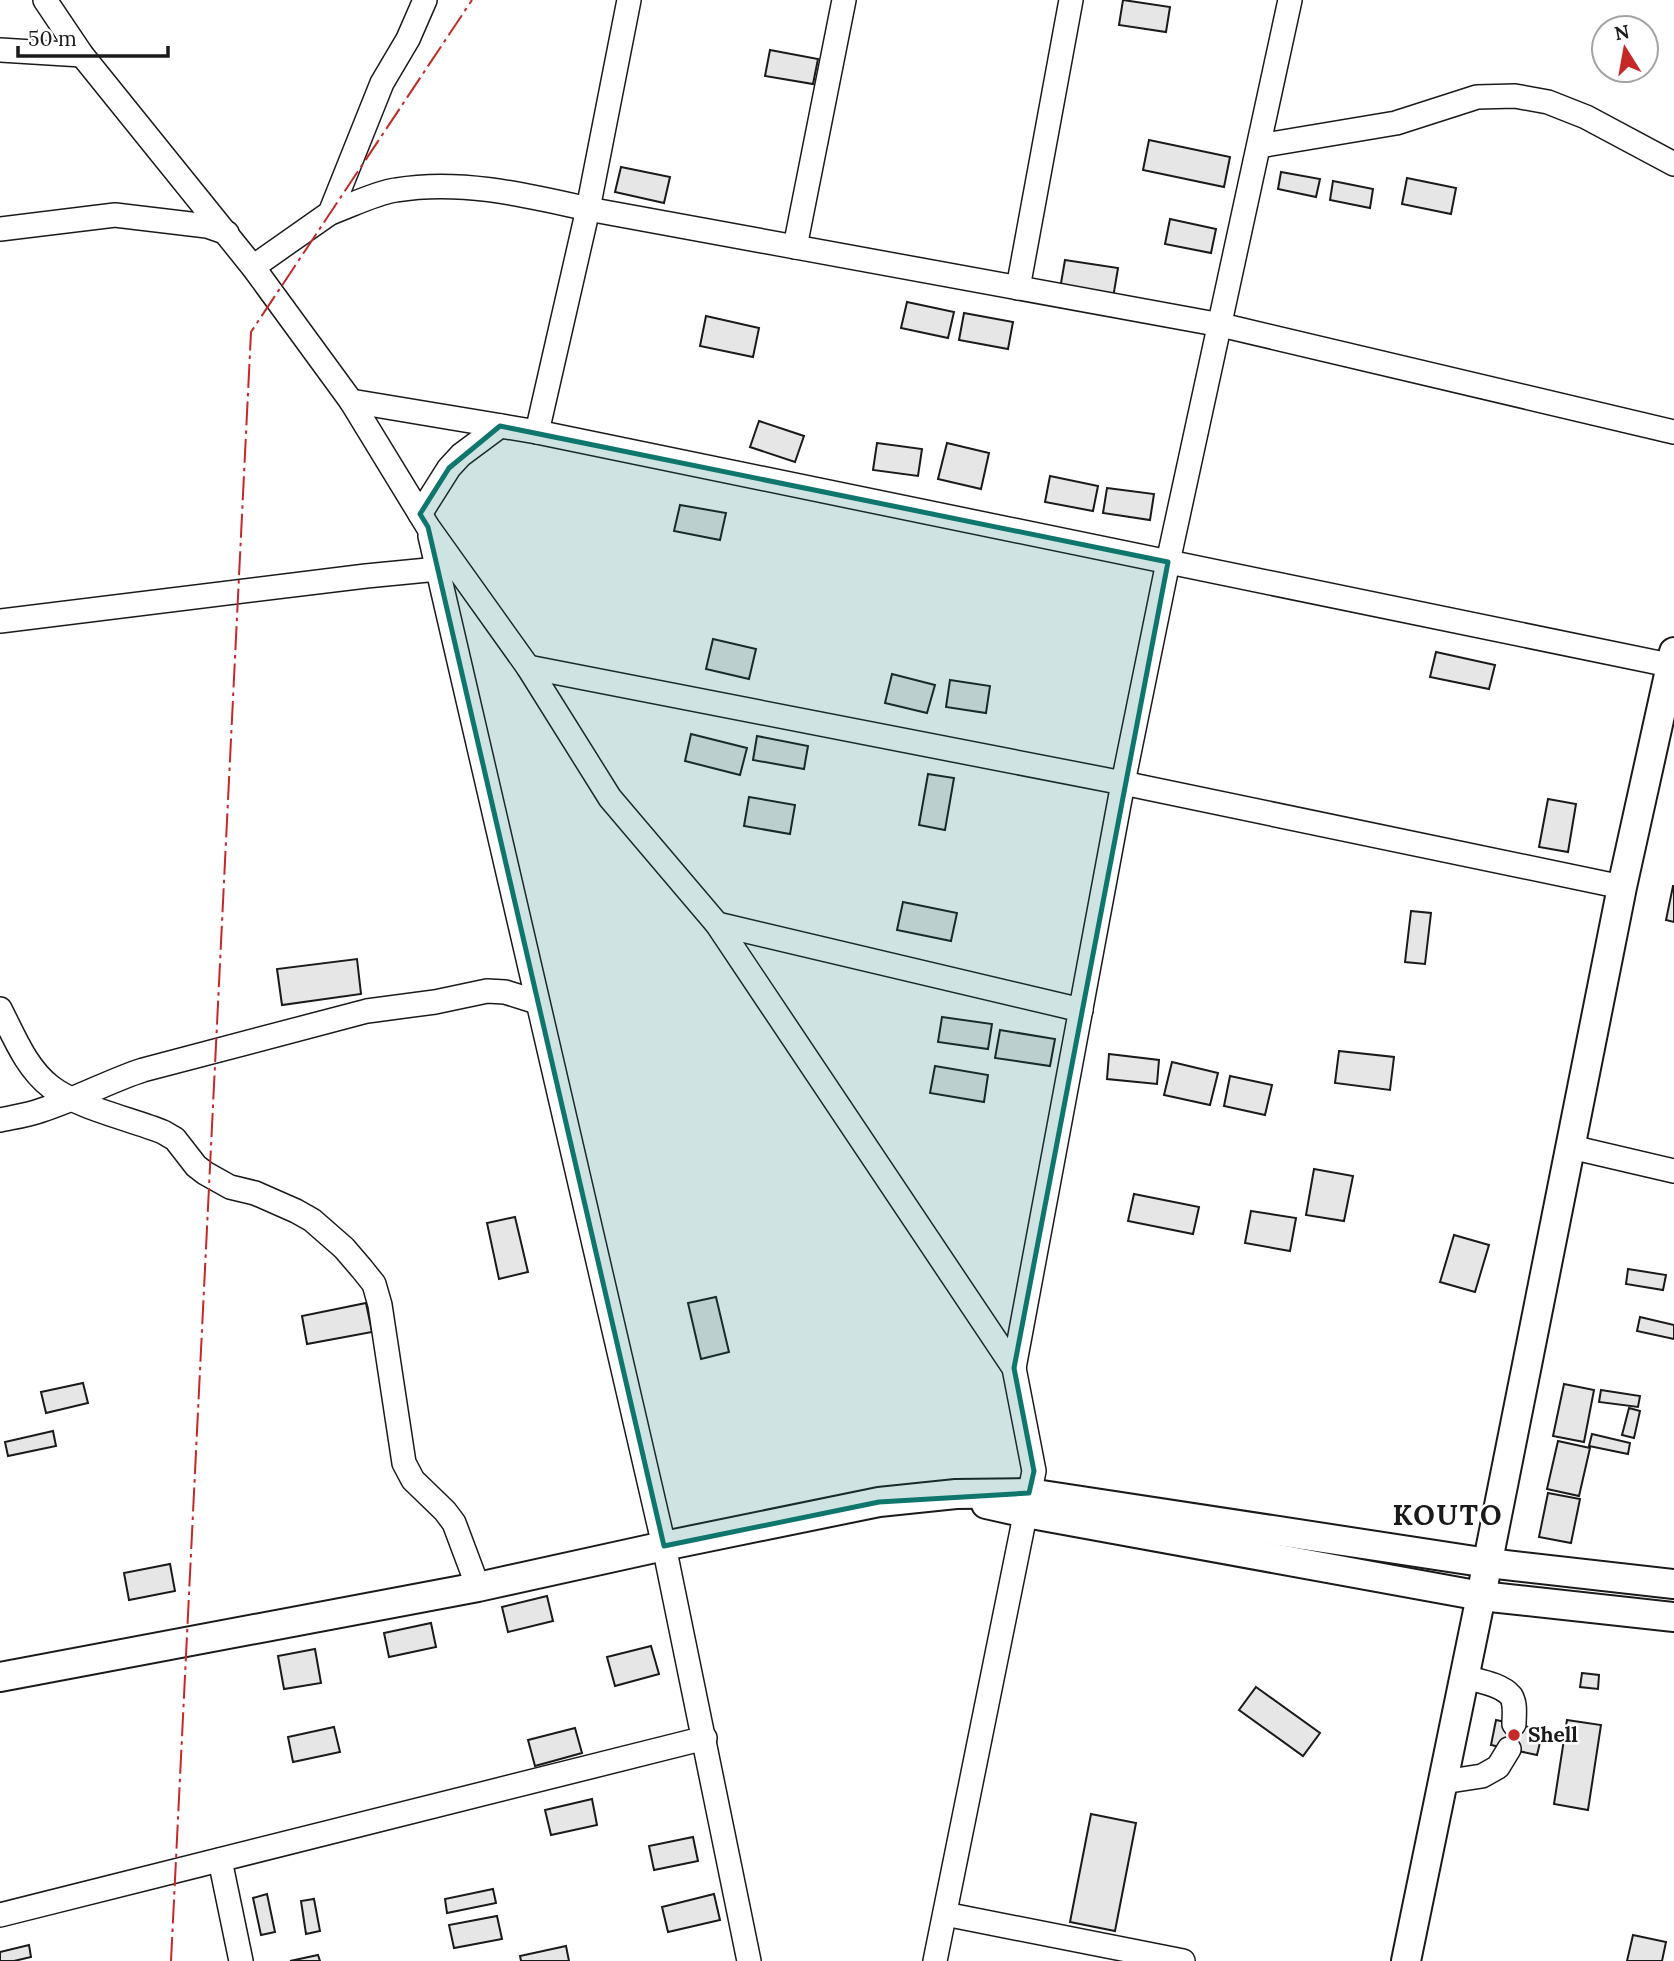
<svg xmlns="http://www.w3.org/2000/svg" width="1674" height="1961" font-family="Lora,serif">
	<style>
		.building { fill: #e6e6e6; stroke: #1a1a1a; stroke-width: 2 }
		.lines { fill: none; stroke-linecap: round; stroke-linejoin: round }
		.minor-casing { stroke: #1a1a1a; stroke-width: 26 }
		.major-casing { stroke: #1a1a1a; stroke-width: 32 }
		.minor { stroke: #fff; stroke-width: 23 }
		.major { stroke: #fff; stroke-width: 28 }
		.power { stroke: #c62828; stroke-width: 2; stroke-dasharray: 24 5 3.5 5; stroke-linecap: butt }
		.marked { fill: #0f766e; fill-opacity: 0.2; stroke: #0f766e; stroke-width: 5; stroke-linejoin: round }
		.poi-dot { fill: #c62828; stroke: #fff; stroke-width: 2.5 }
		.labels { text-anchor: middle; stroke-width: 5; stroke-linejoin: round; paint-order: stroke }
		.poi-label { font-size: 21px; font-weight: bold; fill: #1a1a1a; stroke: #fff; text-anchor: start }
		.district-label { font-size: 28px; font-weight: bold; letter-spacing: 2px; fill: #1a1a1a; stroke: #fff }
	</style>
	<rect width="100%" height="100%" fill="#fff"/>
	<g class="building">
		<polygon points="1123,0 1170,7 1166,32 1119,25"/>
		<polygon points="770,50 818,59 813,84 765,76"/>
		<polygon points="1149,140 1230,157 1224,187 1143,170"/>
		<polygon points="621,167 670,177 664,203 615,192"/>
		<polygon points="1281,172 1320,179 1316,197 1278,189"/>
		<polygon points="1407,178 1456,188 1451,214 1402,204"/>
		<polygon points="1333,181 1373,189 1370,208 1330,200"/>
		<polygon points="1170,219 1216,229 1211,253 1165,244"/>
		<polygon points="1065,260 1118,268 1113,298 1060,289"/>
		<polygon points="907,302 954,312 948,338 901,328"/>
		<polygon points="964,313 1013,322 1008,349 959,340"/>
		<polygon points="706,316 759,328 753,357 700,346"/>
		<polygon points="759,421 804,436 795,462 750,447"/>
		<polygon points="877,443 922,449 918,476 873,470"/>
		<polygon points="947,443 989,453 981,489 938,479"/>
		<polygon points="1050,476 1098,486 1093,511 1045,502"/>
		<polygon points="1107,488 1154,494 1150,520 1103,513"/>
		<polygon points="680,505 726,513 720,540 674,531"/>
		<polygon points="713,639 756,649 749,679 706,669"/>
		<polygon points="1436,652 1495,665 1489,689 1430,677"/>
		<polygon points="892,674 935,685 927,713 885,703"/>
		<polygon points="950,680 990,686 986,713 946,707"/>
		<polygon points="691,734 747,748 740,775 685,761"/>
		<polygon points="757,736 808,746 804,769 753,760"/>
		<polygon points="928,774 954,778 945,830 919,825"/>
		<polygon points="749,797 795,805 790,834 744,826"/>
		<polygon points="1548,799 1576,804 1568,852 1539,847"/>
		<polygon points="1673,886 1674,886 1674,922 1666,920"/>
		<polygon points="903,902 957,913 951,941 897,930"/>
		<polygon points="1411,911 1431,913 1425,964 1405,962"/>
		<polygon points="357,959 361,994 282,1005 277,969"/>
		<polygon points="942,1017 992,1024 988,1049 938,1042"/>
		<polygon points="1000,1030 1055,1039 1050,1066 995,1058"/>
		<polygon points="1339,1051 1394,1057 1390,1090 1335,1083"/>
		<polygon points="1109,1054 1159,1060 1157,1084 1107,1079"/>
		<polygon points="1172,1062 1218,1073 1210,1105 1164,1095"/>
		<polygon points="935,1066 988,1075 984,1102 930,1093"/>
		<polygon points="1230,1076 1272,1085 1265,1115 1224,1106"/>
		<polygon points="1314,1169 1353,1176 1344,1221 1306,1215"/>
		<polygon points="1134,1194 1199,1207 1193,1234 1128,1221"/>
		<polygon points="1251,1211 1296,1218 1290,1251 1245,1243"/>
		<polygon points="515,1217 528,1272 499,1279 487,1223"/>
		<polygon points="1454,1235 1489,1245 1475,1292 1440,1282"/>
		<polygon points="1628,1269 1666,1275 1663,1290 1626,1284"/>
		<polygon points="716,1297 729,1352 701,1359 688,1303"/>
		<polygon points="366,1303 372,1332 307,1344 302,1316"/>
		<polygon points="1640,1317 1674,1325 1674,1339 1637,1331"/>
		<polygon points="83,1383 88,1403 46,1413 41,1392"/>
		<polygon points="1564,1384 1594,1390 1584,1442 1553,1436"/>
		<polygon points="1601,1390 1640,1396 1638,1407 1599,1402"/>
		<polygon points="1629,1408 1640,1411 1634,1438 1622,1435"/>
		<polygon points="53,1431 56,1446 8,1456 5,1442"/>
		<polygon points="1592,1434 1630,1443 1628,1454 1589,1446"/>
		<polygon points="1558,1441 1590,1448 1579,1496 1547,1489"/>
		<polygon points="1548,1493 1580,1499 1571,1543 1539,1537"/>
		<polygon points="170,1564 175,1591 129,1600 124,1573"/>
		<polygon points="547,1596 553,1621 508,1632 502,1607"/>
		<polygon points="431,1623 436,1647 389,1657 384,1633"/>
		<polygon points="651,1646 659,1674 615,1686 607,1657"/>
		<polygon points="315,1649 321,1683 284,1689 278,1656"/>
		<polygon points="1582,1673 1599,1675 1598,1689 1580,1687"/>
		<polygon points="1256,1687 1320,1733 1303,1756 1239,1710"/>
		<polygon points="1496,1720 1543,1730 1537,1755 1491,1745"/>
		<polygon points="1567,1720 1601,1725 1588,1810 1554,1804"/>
		<polygon points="334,1727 340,1752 293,1762 288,1737"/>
		<polygon points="575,1728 582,1753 535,1766 528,1740"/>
		<polygon points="592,1799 597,1825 551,1835 545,1810"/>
		<polygon points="1091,1814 1136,1823 1115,1931 1070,1922"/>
		<polygon points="693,1837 698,1861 654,1870 649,1846"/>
		<polygon points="493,1889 496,1903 447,1913 445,1899"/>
		<polygon points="267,1894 275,1932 261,1935 253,1898"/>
		<polygon points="714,1894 720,1920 668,1932 662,1907"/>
		<polygon points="314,1899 320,1931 306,1934 301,1901"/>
		<polygon points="497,1916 502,1939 454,1948 449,1925"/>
		<polygon points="1633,1935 1666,1942 1662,1961 1627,1961"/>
		<polygon points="29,1945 31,1957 14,1961 0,1961 0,1952"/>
		<polygon points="566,1946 569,1961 521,1961 520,1956"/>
		<polygon points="318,1955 320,1961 290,1961"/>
	</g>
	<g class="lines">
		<defs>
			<g id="minor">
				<polyline points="45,0 82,55 253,267 351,401 428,527 528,667 610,798 717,924 1014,1368 1034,1471 935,1961"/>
				<polyline points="0,50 82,55"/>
				<polyline points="1259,146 1396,123 1477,97 1515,96 1548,102 1586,117 1674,164"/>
				<path d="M330 213C350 206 375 193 396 190 460 179 526 195 588 209L1221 325 1674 432"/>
				<polyline points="0,229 115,215 207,226 227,233"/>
				<polyline points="795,247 844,0"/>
				<polyline points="253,267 330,213 382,83 408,39 425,0"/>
				<polyline points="1018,288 1071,0"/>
				<polyline points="351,401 537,432 1674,666"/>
				<polyline points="537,432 588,209 629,0"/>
				<polyline points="420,514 449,468 461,455 500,426"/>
				<polyline points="430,536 664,1546 749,1961"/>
				<polyline points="0,621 366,576 438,569"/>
				<polyline points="528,667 1123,783 1622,887"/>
				<polyline points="717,924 1081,1010"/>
				<path d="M0 1009C14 1036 26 1068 51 1087 77 1107 130 1119 163 1132L175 1139 196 1166 205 1173 230 1187 255 1193 296 1211 312 1220 344 1248 362 1269 374 1284 380 1305 404 1463 413 1480 445 1511 454 1523 478 1587"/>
				<path d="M0 1120C14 1117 29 1115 42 1110 77 1099 109 1081 143 1070L367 1011 435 1002 487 991 505 992 537 1002"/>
				<polyline points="1571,1147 1674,1171"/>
				<polyline points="1014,1368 1123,783 1168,562 1290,0"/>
				<path d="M1464 1677C1478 1681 1501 1684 1511 1696 1516 1704 1514 1715 1514 1724"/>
				<polyline points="1443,1782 1482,1776 1498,1767 1509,1749"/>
				<polyline points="220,1860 241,1961"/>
				<polyline points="945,1914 1183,1961"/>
				<polyline points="0,1915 705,1738"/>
			</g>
			<g id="major">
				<polyline points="986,1504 1026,1513 1481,1596 1674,1617"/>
				<polyline points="0,1677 478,1587 664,1546 879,1502 956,1494 1029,1493 1488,1563 1674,1584"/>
				<polyline points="1406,1961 1481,1596 1622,887 1674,652"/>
			</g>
		</defs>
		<use href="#minor" class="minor-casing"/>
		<use href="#major" class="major-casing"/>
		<use href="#minor" class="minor"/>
		<use href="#major" class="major"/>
		<polyline class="power" points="171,1961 251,332 472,0"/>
	</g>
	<path class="marked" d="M500 426 1168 562 1014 1368 1034 1471 1029 1493 879 1502 664 1546 428 527 420 514 449 468Z"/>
	<circle class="poi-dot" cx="1514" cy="1735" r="7"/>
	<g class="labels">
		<g class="poi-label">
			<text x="1528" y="1742">Shell</text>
		</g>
		<g class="district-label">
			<text x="1448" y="1525">KOUTO</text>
		</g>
	</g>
	<g transform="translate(1625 49) rotate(349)"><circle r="33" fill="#ffffff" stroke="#a3a3a3" stroke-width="2"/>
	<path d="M0-5L12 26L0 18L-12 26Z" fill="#c62828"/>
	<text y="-10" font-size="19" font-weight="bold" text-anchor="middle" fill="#1a1a1a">N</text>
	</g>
	<path d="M18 46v10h150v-10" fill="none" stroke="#1a1a1a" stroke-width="3.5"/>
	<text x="28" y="46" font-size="21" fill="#1a1a1a" stroke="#ffffff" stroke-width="5" paint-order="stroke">50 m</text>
</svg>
